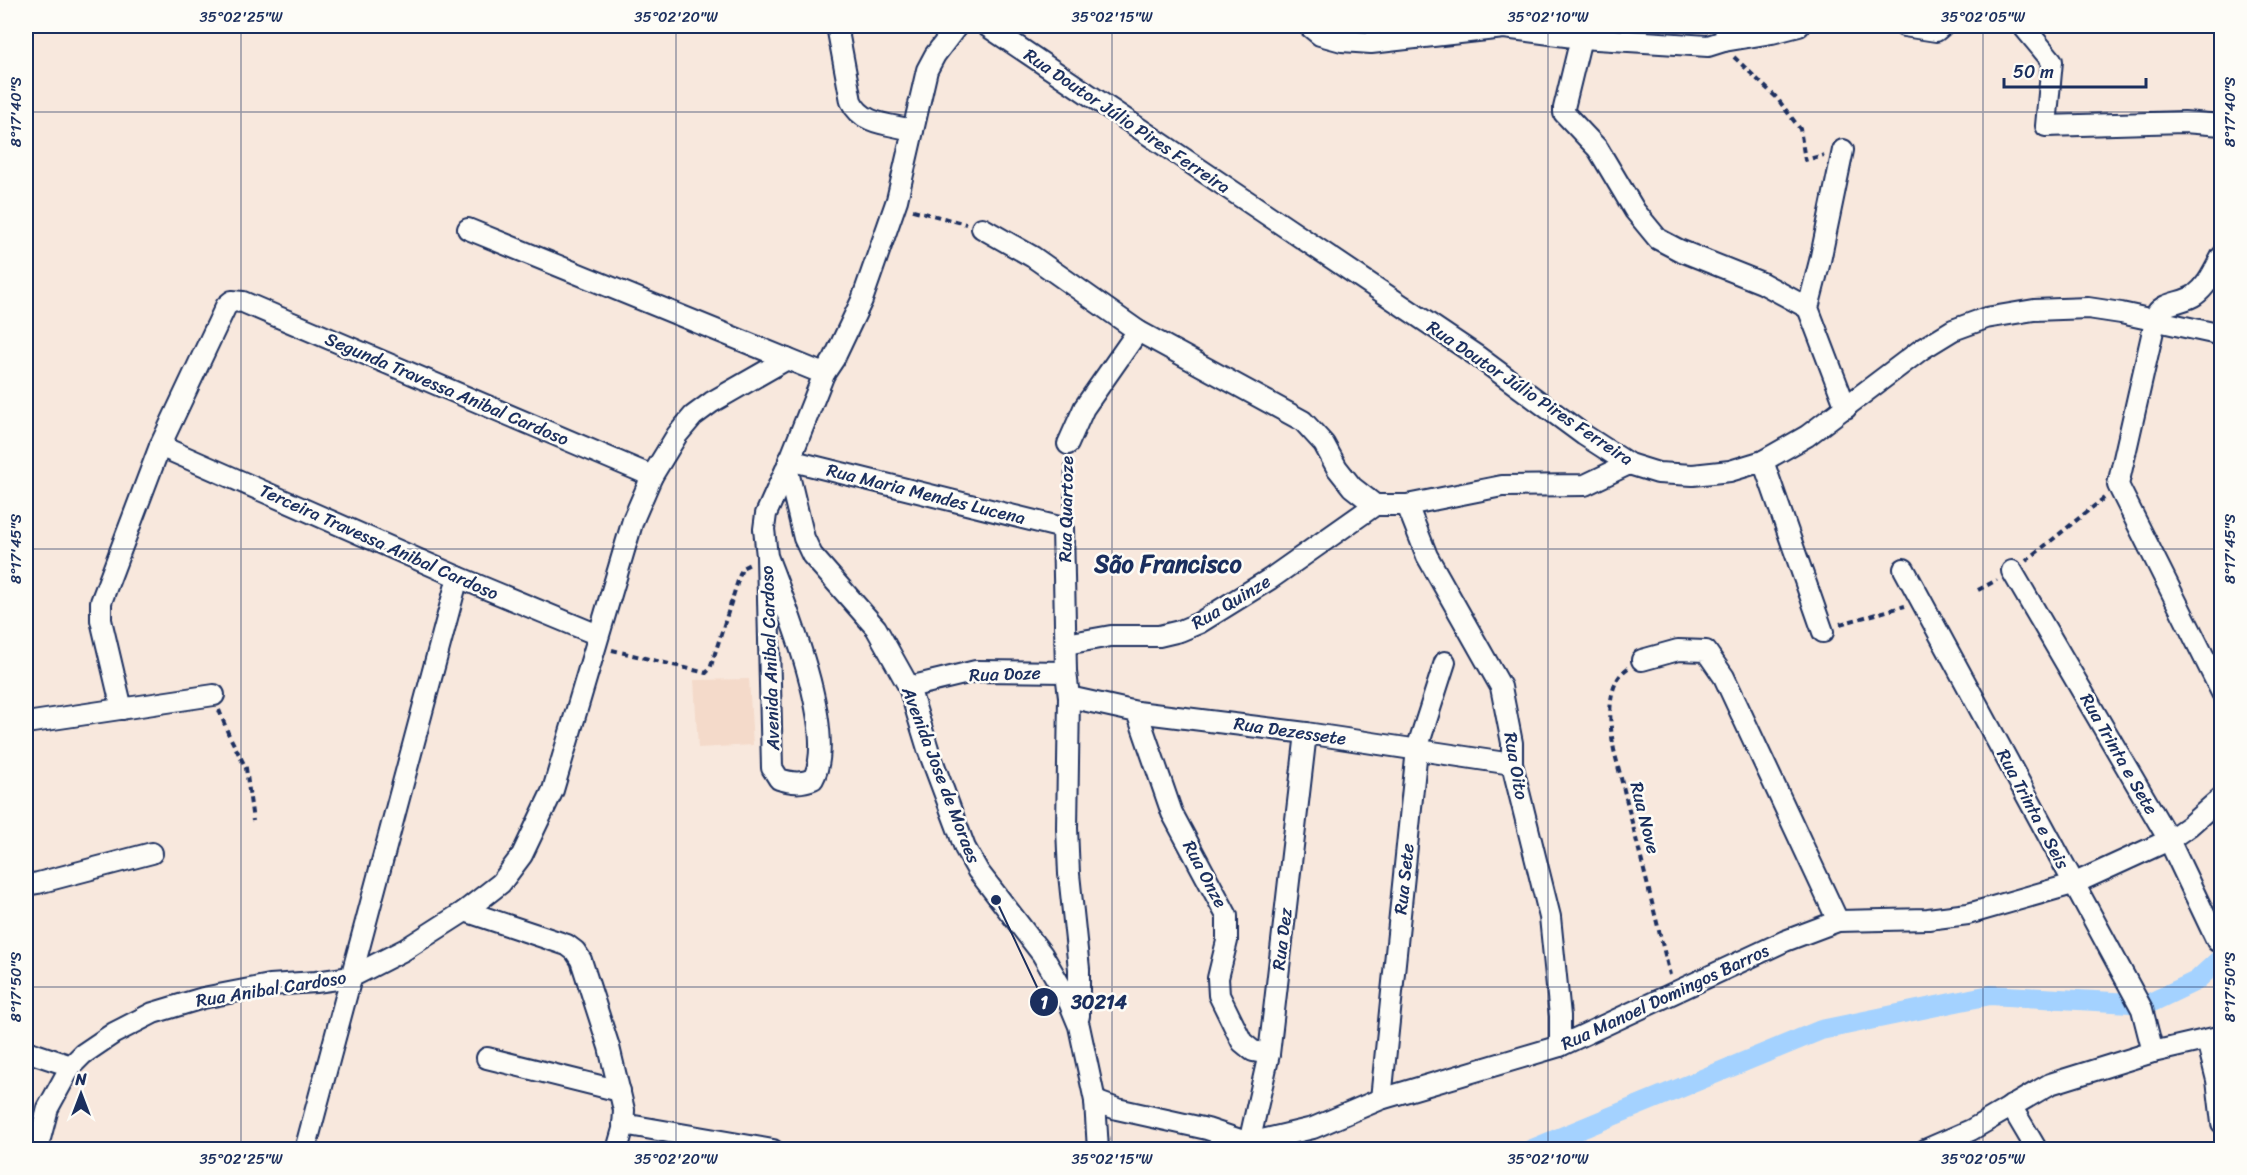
<svg xmlns="http://www.w3.org/2000/svg" width="2247" height="1175" font-family="Sriracha,sans-serif">
	<style>
		.built { fill: #f4daca }
		.lines { fill: none; stroke-linecap: round; stroke-linejoin: round }
		.canal { stroke: #a4d2ff; stroke-width: 20 }
		.minor-casing { stroke: #1b2f5e; stroke-width: 24 }
		.path { stroke: #1b2f5e; stroke-width: 4; stroke-dasharray: 6 4.5; stroke-linecap: butt }
		.minor { stroke: #fdfcf7; stroke-width: 20 }
		.ticks { fill: none; stroke: #1b2f5e; stroke-width: 1.5; stroke-opacity: 0.45 }
		.labels { text-anchor: middle; stroke-width: 5; stroke-linejoin: round; paint-order: stroke }
		.street-label { font-size: 18px; fill: #1b2f5e; stroke: #fdfcf7 }
		.district-label { font-size: 24px; font-weight: bold; fill: #1b2f5e; stroke: #fdfcf7 }
		.leader { fill: none; stroke: #1b2f5e; stroke-width: 2 }
		.callout-dot { fill: #1b2f5e; stroke: #fdfcf7; stroke-width: 2 }
		.mark-label { font-size: 18px; text-anchor: middle; font-weight: bold; fill: #fff }
		.callout-label { font-size: 20px; text-anchor: middle; font-weight: bold; fill: #1b2f5e; stroke: #fdfcf7; stroke-width: 5; stroke-linejoin: round; paint-order: stroke }
		.neatline { fill: none; stroke: #1b2f5e; stroke-width: 2 }
		.ticks-label { font-size: 15px; text-anchor: middle; fill: #1b2f5e }
	</style>
	<rect width="100%" height="100%" fill="#f8e8dd"/>
	<filter id="ink" filterUnits="userSpaceOnUse"><feTurbulence type="fractalNoise" baseFrequency=".0167" numOctaves="2"/><feDisplacementMap in="SourceGraphic" scale="12" xChannelSelector="R" yChannelSelector="G"/><feConvolveMatrix kernelMatrix="1 2 1 2 8 2 1 2 1" color-interpolation-filters="sRGB"/></filter>
	<g filter="url(#ink)">
		<polygon class="built" points="749,679 753,745 698,748 694,680"/>
		<g class="lines">
			<polyline class="canal" points="1530,1150 1821,1030 1990,995 2148,1004 2196,981 2222,957"/>
			<defs>
				<g id="minor">
					<path d="M837 26 851 101C862 125 889 124 913 130"/>
					<polyline points="957,26 935,55 927,70 897,200 862,300 834,359 824,374 787,467 804,538 812,555 876,628 909,687 928,749 965,848 978,871 1042,954 1067,997 1079,1026 1095,1101 1098,1150"/>
					<polyline points="987,26 1477,356 1584,435 1629,464 1658,473 1693,475 1730,471 1763,461 1807,436 1922,349 1953,330 1986,318 2034,310 2088,308 2121,313 2222,335"/>
					<polyline points="1309,26 1320,35 1342,41 1371,43 1504,28 1581,38 1708,46 1724,41 1727,26"/>
					<polyline points="1904,26 1936,31 1942,26"/>
					<polyline points="2023,26 2052,61 2046,126 2184,122 2222,125"/>
					<polyline points="1581,38 1564,108 1564,113 1598,149 1635,211 1658,239 1679,250 1762,283 1808,308"/>
					<polyline points="1724,41 1772,33 1799,26"/>
					<polyline points="1843,150 1820,261 1808,308 1846,408"/>
					<polyline points="982,228 1033,257 1138,331 1303,421 1324,444 1337,468 1352,487 1375,505 1407,505 1502,486 1585,485 1629,464"/>
					<polyline points="468,229 787,359"/>
					<path d="M2222 256C2214 270 2208 286 2195 295 2184 303 2164 302 2157 313L2118 485 2222 693"/>
					<polyline points="1068,444 1084,408 1138,331"/>
					<polyline points="160,446 458,577 598,635"/>
					<polyline points="789,460 1063,528 1066,672 1069,697 1067,828 1069,874 1079,969 1079,1016"/>
					<polyline points="1763,461 1823,632"/>
					<polyline points="1407,505 1427,556 1501,687 1512,743 1512,764 1550,917 1560,1016 1560,1046"/>
					<path d="M767 556C785 604 839 733 813 779 801 784 792 783 779 779L772 768 767 556 764 529 766 514 787 467"/>
					<polyline points="1904,569 2142,1009 2153,1052"/>
					<polyline points="2012,571 2169,840 2217,941"/>
					<polyline points="1066,644 1111,636 1159,636 1180,631 1199,623 1270,579 1375,505"/>
					<polyline points="1642,660 1678,650 1706,651 1724,677 1838,921"/>
					<polyline points="909,687 976,671 1066,672"/>
					<polyline points="1069,697 1137,712 1306,733 1512,764"/>
					<polyline points="122,709 101,620 101,602 160,446 226,306 232,301 243,302 652,476"/>
					<polyline points="1137,712 1172,813 1227,916 1227,941 1218,978 1219,995 1242,1042 1253,1051 1269,1054"/>
					<polyline points="26,723 214,695"/>
					<polyline points="26,885 38,883 152,853"/>
					<polyline points="465,911 567,945 575,951 581,960 609,1047 624,1110 623,1129 617,1150"/>
					<polyline points="2207,1040 2217,1080 2222,1123"/>
					<polyline points="26,1051 71,1066"/>
					<polyline points="487,1058 620,1091"/>
					<polyline points="1381,1099 1417,749 1445,662"/>
					<polyline points="1095,1101 1117,1109 1207,1129 1249,1143 1313,1128 1381,1099 1560,1046 1785,941 1838,921 1928,919 1968,914 2073,884 2169,840 2189,826 2222,797"/>
					<polyline points="2011,1106 2037,1150"/>
					<polyline points="623,1124 773,1150"/>
					<polyline points="37,1150 48,1108 71,1066 83,1054 114,1033 153,1013 203,998 270,985 316,982 351,977 404,950 465,911 501,883 522,855 553,790 633,520 652,476 677,435 693,416 712,402 787,359 824,374"/>
					<polyline points="305,1150 458,577"/>
					<polyline points="1257,1150 1249,1143 1269,1054 1306,733"/>
					<polyline points="1925,1150 1971,1130 2050,1084 2153,1052 2222,1036"/>
				</g>
			</defs>
			<use href="#minor" class="minor-casing"/>
			<g class="path">
				<polyline points="1734,57 1777,98 1800,129 1805,160 1824,155"/>
				<polyline points="913,210 966,224"/>
				<polyline points="1065,509 1066,460"/>
				<polyline points="2026,561 2104,498"/>
				<polyline points="1978,590 1997,580"/>
				<polyline points="1840,624 1905,606"/>
				<polyline points="612,650 706,673 710,669 742,568 750,564"/>
				<path d="M1628 668C1604 684 1610 726 1614 750L1670 975"/>
				<polyline points="219,710 228,733 246,768 253,821"/>
			</g>
			<use href="#minor" class="minor"/>
		</g>
	</g>
	<path class="ticks" d="M241 26V1150M676 26V1150M1112 26V1150M1548 26V1150M1983 26V1150M26 112H2222M26 549H2222M26 987H2222"/>
	<g class="labels">
		<g class="street-label">
			<text transform="translate(1127 121) rotate(34)" y="6">Rua Doutor Júlio Pires Ferreira</text>
			<text transform="translate(447 389) rotate(23)" y="6">Segunda Travessa Anibal Cardoso</text>
			<text transform="translate(1530 393) rotate(34)" y="6">Rua Doutor Júlio Pires Ferreira</text>
			<text transform="translate(926 494) rotate(14)" y="6">Rua Maria Mendes Lucena</text>
			<text transform="translate(1066 509) rotate(-89)" y="6">Rua Quartoze</text>
			<text transform="translate(379 542) rotate(24)" y="6">Terceira Travessa Anibal Cardoso</text>
			<text transform="translate(1231 602) rotate(-31)" y="6">Rua Quinze</text>
			<text transform="translate(770 658) rotate(-92)" y="6">Avenida Anibal Cardoso</text>
			<text transform="translate(1005 674) rotate(-2)" y="6">Rua Doze</text>
			<text transform="translate(1290 731) rotate(8)" y="6">Rua Dezessete</text>
			<text transform="translate(2119 754) rotate(60)" y="6">Rua Trinta e Sete</text>
			<text transform="translate(1516 766) rotate(80)" y="6">Rua Oito</text>
			<text transform="translate(941 775) rotate(69)" y="6">Avenida Jose de Moraes</text>
			<text transform="translate(2033 809) rotate(62)" y="6">Rua Trinta e Seis</text>
			<text transform="translate(1645 818) rotate(76)" y="6">Rua Nove</text>
			<text transform="translate(1205 874) rotate(62)" y="6">Rua Onze</text>
			<text transform="translate(1404 879) rotate(-84)" y="6">Rua Sete</text>
			<text transform="translate(1282 939) rotate(-83)" y="6">Rua Dez</text>
			<text transform="translate(271 989) rotate(-9)" y="6">Rua Anibal Cardoso</text>
			<text transform="translate(1665 997) rotate(-25)" y="6">Rua Manoel Domingos Barros</text>
		</g>
		<g class="district-label">
			<text x="1168" y="572">São Francisco</text>
		</g>
	</g>
	<path class="leader" d="M996 900L1044 1002"/>
	<g class="callout-dot">
		<circle cx="996" cy="900" r="6"/>
		<circle cx="1044" cy="1002" r="15"/>
	</g>
	<g class="mark-label">
		<text x="1044" y="1009">1</text>
	</g>
	<g class="callout-label">
		<text x="1099" y="1009">30214</text>
	</g>
	<rect width="2247" height="1175" fill="none" stroke="#fdfcf7" stroke-width="66"/>
	<g transform="translate(81 1094)" stroke="#fdfcf7" stroke-width="4.5" paint-order="stroke">
	<path d="M0-4.5L10 22L0 15L-10 22Z" fill="#1b2f5e"/>
	<text y="-9" font-size="16" font-weight="bold" text-anchor="middle" fill="#1b2f5e">N</text>
	</g>
	<path d="M2004 78v9h142v-9" fill="none" stroke="#1b2f5e" stroke-width="3"/>
	<text x="2013" y="78" font-size="18" fill="#1b2f5e" stroke="#fdfcf7" stroke-width="4.5" paint-order="stroke">50 m</text>
	<rect x="33" y="33" width="2181" height="1109" class="neatline"/>
	<g class="ticks-label">
		<text x="241" y="22">35°02'25"W</text>
		<text x="676" y="22">35°02'20"W</text>
		<text x="1112" y="22">35°02'15"W</text>
		<text x="1548" y="22">35°02'10"W</text>
		<text x="1983" y="22">35°02'05"W</text>
		<text transform="translate(16 112) rotate(-90)" y="5">8°17'40"S</text>
		<text transform="translate(2230 112) rotate(-90)" y="5">8°17'40"S</text>
		<text transform="translate(16 549) rotate(-90)" y="5">8°17'45"S</text>
		<text transform="translate(2230 549) rotate(-90)" y="5">8°17'45"S</text>
		<text transform="translate(16 987) rotate(-90)" y="5">8°17'50"S</text>
		<text transform="translate(2230 987) rotate(-90)" y="5">8°17'50"S</text>
		<text x="241" y="1164">35°02'25"W</text>
		<text x="676" y="1164">35°02'20"W</text>
		<text x="1112" y="1164">35°02'15"W</text>
		<text x="1548" y="1164">35°02'10"W</text>
		<text x="1983" y="1164">35°02'05"W</text>
	</g>
</svg>
